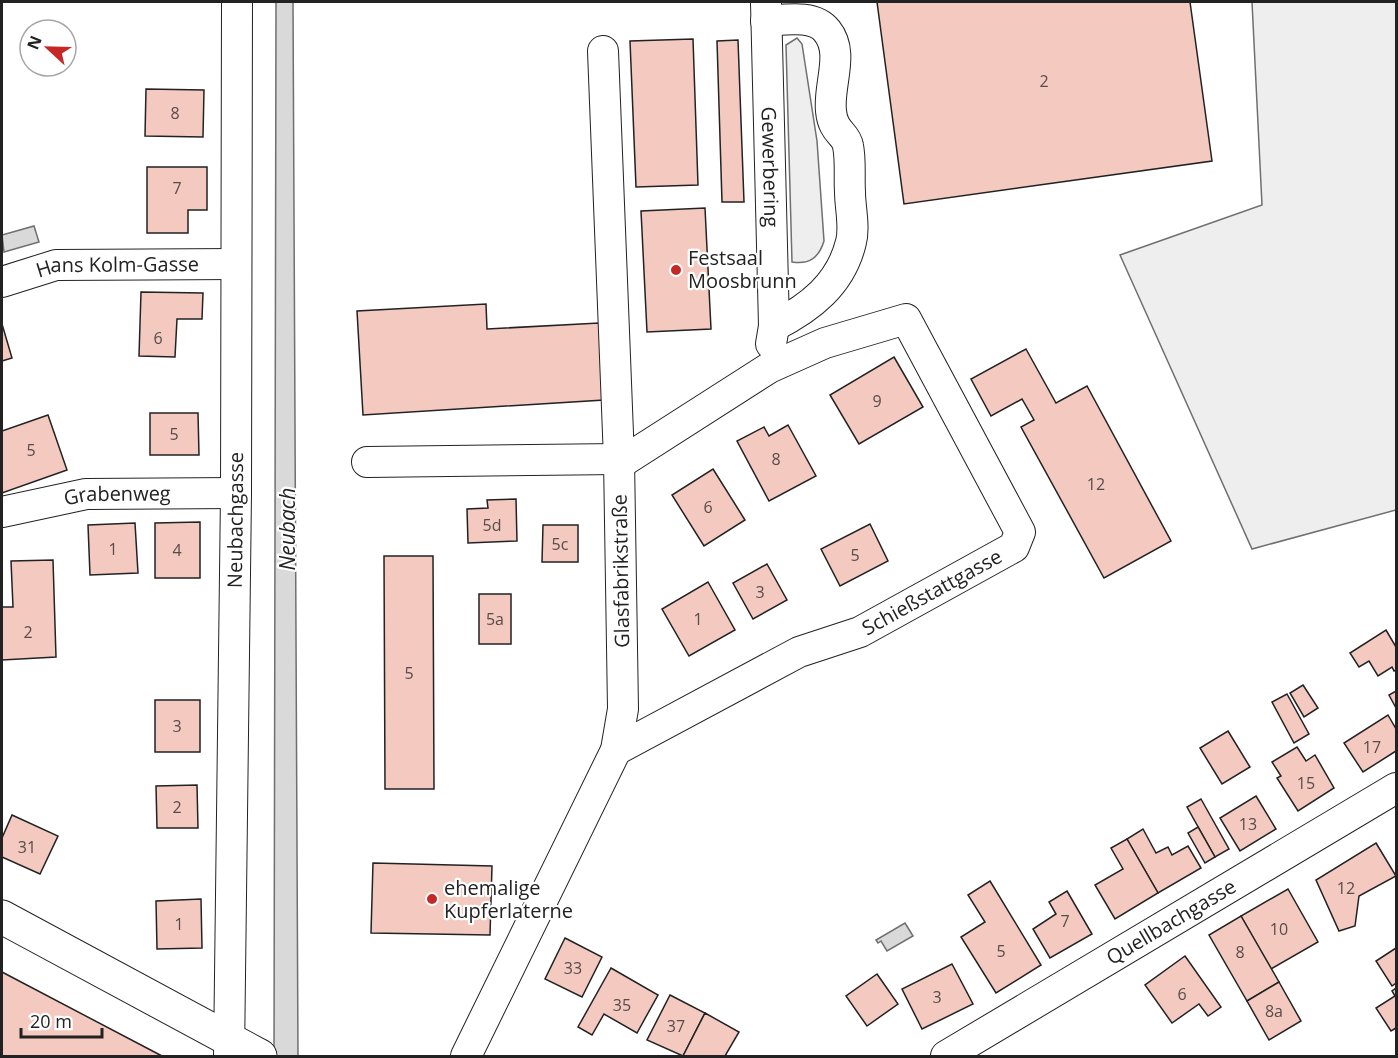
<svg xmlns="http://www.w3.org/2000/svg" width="1398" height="1058" font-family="'Open Sans',sans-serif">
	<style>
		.green { fill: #eee; stroke: #6f6f6f; stroke-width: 1.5 }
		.water { fill: #d9d9d9; stroke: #6f6f6f; stroke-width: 1.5 }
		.building { fill: #f3c9c0; stroke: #222; stroke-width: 1.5 }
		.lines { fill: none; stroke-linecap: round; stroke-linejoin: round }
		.minor-casing { stroke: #222; stroke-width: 32 }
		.major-casing { stroke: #222; stroke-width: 35 }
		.minor { stroke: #fff; stroke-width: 30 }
		.major { stroke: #fff; stroke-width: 33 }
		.poi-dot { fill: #c62828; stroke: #fff; stroke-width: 2 }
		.labels { text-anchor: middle; stroke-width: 4.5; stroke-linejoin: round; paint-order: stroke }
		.number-label { font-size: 16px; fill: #564c4a }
		.street-label { font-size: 20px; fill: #222; stroke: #fff }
		.poi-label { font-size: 20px; fill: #222; stroke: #fff; text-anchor: start }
		.water-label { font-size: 21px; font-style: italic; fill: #222; stroke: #fff }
	</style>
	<rect width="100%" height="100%" fill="#fff"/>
	<g class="green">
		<polygon points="1252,2 1396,2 1396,510 1252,549 1120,255 1262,205"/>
		<path d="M797 38 802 44 817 141 824 241C819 257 810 265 792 262L786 45Z"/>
	</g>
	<g class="water">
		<polygon points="276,2 293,2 298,1056 274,1056"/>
		<polygon points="34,226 39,242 4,252 2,235"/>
		<polygon points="905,923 913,936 887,951 881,941 878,943 876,940"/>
	</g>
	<g class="building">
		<polygon points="877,2 1190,2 1212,161 904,204"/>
		<polygon points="693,39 698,185 636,187 630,41"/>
		<polygon points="738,40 744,202 722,202 717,41"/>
		<polygon points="146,89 204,90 203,137 145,136"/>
		<polygon points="147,167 207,167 207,210 188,210 188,233 147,233"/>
		<polygon points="705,208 711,329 647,332 641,211"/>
		<polygon points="141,292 203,293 202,319 177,319 175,357 139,356"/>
		<polygon points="486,304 487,329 599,323 604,400 363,415 357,311"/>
		<polygon points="2,324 12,358 2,361"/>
		<polygon points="1026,349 1056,403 1087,386 1171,541 1104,578 1021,427 1034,420 1022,399 991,416 971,379"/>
		<polygon points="894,357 923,407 859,444 830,395"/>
		<polygon points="150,413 198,413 199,455 150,455"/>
		<polygon points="48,415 67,470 2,493 2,431"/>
		<polygon points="788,425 816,476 769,501 737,441 764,427 769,436"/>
		<polygon points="713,469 745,520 704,546 672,495"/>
		<polygon points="516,499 517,541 468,543 467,509 488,508 487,500"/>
		<polygon points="200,522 200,578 155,578 155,523"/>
		<polygon points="135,523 138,573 90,575 88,525"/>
		<polygon points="870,524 888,561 840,586 821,549"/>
		<polygon points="543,525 578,525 578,562 542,562"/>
		<polygon points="384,556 433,556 434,789 385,789"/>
		<polygon points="53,560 56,657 2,660 2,607 13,607 11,561"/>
		<polygon points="767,564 787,600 753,619 733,583"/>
		<polygon points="708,582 735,630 689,656 662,609"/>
		<rect x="479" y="594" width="32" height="50"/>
		<polygon points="1386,630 1396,647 1396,670 1394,671 1392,667 1378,676 1369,661 1359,667 1350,653"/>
		<polygon points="1303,685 1318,708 1304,717 1290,693"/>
		<polygon points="1396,691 1396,708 1389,695"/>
		<polygon points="1287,694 1309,734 1294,743 1272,702"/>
		<rect x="155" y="700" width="45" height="52"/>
		<polygon points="1388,715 1396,729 1396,751 1363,772 1344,743"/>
		<polygon points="1228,731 1250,767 1222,784 1200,748"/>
		<polygon points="1297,747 1306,761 1315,755 1334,788 1298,811 1277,778 1281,776 1272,762"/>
		<polygon points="197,785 198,828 157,828 156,786"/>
		<polygon points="1256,796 1276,829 1240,851 1220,818"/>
		<polygon points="1201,799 1229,849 1215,857 1187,807"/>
		<polygon points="12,815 58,836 40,874 2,857 2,838"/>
		<polygon points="1198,827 1215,857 1205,863 1188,833"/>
		<polygon points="1143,829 1156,853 1168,847 1172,855 1188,846 1201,868 1158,893 1127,839"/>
		<polygon points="1127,839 1158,893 1115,919 1095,885 1123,869 1111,848"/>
		<polygon points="1376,843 1396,876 1359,896 1355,926 1339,931 1316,880"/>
		<polygon points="373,863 492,866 490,935 371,933"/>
		<polygon points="990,881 1041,965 996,993 961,937 985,922 968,895"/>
		<polygon points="1288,889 1318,942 1271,969 1241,916"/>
		<polygon points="1067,891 1092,934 1050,958 1033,929 1056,914 1049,902"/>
		<polygon points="201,899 202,948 157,949 156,901"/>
		<polygon points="1241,916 1279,982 1247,1001 1209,935"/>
		<polygon points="565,938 602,957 582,997 545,979"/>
		<polygon points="1396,948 1396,983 1392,986 1376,961"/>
		<polygon points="1185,956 1221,1007 1208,1016 1199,1004 1172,1023 1145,985"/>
		<polygon points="952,964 973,1004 922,1029 902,989"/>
		<polygon points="611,968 658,995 637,1033 604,1014 592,1035 578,1027"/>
		<polygon points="2,972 162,1056 2,1056"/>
		<polygon points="877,974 898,1004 867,1026 846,996"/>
		<polygon points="1279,982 1301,1021 1269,1040 1247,1001"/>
		<polygon points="1396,988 1396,1028 1391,1031 1376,1008 1395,996 1392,991"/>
		<polygon points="670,995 705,1013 683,1056 647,1040"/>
		<polygon points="705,1013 739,1032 725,1056 683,1056"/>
	</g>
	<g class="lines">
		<defs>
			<g id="minor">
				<path id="s1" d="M766 3 774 326 771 344"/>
				<path d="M766 21C784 20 814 14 827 31 845 53 828 85 831 111 833 133 846 133 848 146 851 160 849 177 850 192 850 207 855 227 851 242 841 284 810 308 774 326"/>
				<path id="s2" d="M2 282 56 265 236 264"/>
				<polyline points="367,462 619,459"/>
				<path id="s3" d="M2 512 86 494 236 493"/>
				<path id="s4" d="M616 750 799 652 860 632 1014 547 1020 532 906 319 825 343 769 368 619 464"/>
				<path id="s5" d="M229 1056 236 493 237 2"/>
				<polyline points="466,1056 616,750 623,709 619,459 603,51"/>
				<path id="s6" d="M946 1056 1396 788"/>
			</g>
			<polyline id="major" points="2,917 260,1056"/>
		</defs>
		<use href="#minor" class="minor-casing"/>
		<use href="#major" class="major-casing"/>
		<use href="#minor" class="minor"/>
		<use href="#major" class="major"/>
	</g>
	<g class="poi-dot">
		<circle cx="676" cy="270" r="6"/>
		<circle cx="432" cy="899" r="6"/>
	</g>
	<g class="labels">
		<g class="number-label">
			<text x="1044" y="87">2</text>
			<text x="175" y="119">8</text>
			<text x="177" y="194">7</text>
			<text x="158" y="344">6</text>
			<text x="877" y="407">9</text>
			<text x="174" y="440">5</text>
			<text x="31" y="456">5</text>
			<text x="776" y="465">8</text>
			<text x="1096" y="490">12</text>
			<text x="708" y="513">6</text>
			<text x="492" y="531">5d</text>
			<text x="560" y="550">5c</text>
			<text x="113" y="555">1</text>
			<text x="177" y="556">4</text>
			<text x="855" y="561">5</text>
			<text x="760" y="598">3</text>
			<text x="495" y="625">5a</text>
			<text x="698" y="625">1</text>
			<text x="28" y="638">2</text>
			<text x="409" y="679">5</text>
			<text x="177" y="732">3</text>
			<text x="1372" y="753">17</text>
			<text x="1306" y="789">15</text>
			<text x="177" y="813">2</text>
			<text x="1248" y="830">13</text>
			<text x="27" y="853">31</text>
			<text x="1346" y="894">12</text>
			<text x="1065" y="927">7</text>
			<text x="179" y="930">1</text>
			<text x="1279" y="935">10</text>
			<text x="1001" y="957">5</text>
			<text x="1240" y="958">8</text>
			<text x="573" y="974">33</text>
			<text x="1182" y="1000">6</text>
			<text x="937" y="1003">3</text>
			<text x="622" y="1011">35</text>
			<text x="1274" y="1017">8a</text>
			<text x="676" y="1032">37</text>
		</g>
		<g class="street-label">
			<text dy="7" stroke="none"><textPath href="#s1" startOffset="164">Gewerbering</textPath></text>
			<text dy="7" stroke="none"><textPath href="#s2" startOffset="118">Hans Kolm-Gasse</textPath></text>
			<text dy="7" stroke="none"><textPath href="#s3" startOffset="117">Grabenweg</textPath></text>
			<text dy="7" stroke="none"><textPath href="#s5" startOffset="536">Neubachgasse</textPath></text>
			<text transform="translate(621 571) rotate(-91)" y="7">Glasfabrikstraße</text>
			<text dy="7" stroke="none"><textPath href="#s4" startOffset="354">Schießstattgasse</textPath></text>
			<text dy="7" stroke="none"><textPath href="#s6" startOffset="262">Quellbachgasse</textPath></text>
		</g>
		<g class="poi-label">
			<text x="688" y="265">Festsaal<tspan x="688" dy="23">Moosbrunn</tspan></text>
			<text x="444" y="895">ehemalige<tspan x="444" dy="23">Kupferlaterne</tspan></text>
		</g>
		<g class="water-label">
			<text transform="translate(288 529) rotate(-90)" y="7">Neubach</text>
		</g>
	</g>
	<rect width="1398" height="1058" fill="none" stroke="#222222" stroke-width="6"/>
	<g transform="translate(48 48) rotate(292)"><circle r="28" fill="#ffffff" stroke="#a7a7a7" stroke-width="1.5"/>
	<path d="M0-4.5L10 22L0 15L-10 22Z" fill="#c62828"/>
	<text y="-9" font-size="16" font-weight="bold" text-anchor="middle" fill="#222222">N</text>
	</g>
	<path d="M21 1028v9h81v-9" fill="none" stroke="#222222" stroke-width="3"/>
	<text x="30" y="1028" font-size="18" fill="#222222" stroke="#ffffff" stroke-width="4.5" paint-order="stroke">20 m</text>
</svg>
